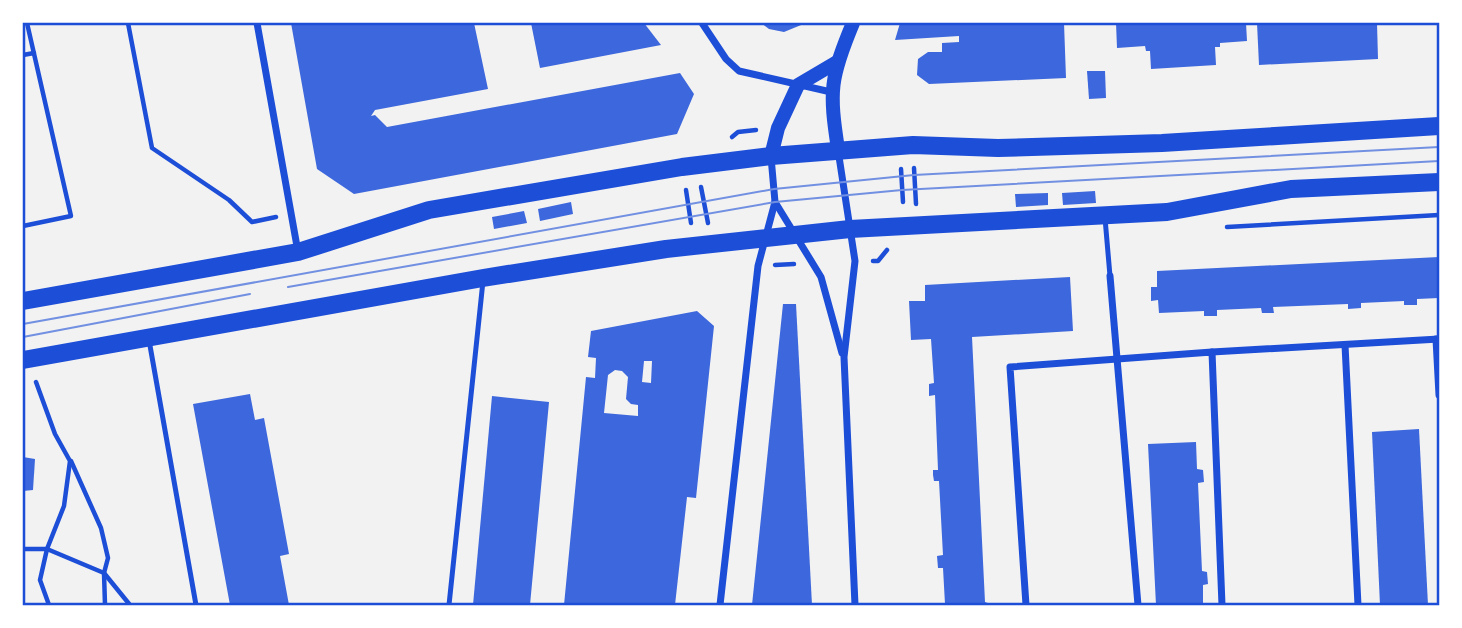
<svg xmlns="http://www.w3.org/2000/svg" width="1462" height="628" font-family="'Nunito Sans',sans-serif">
	<style>
		.building { fill: #3d67dc; fill-rule: evenodd }
		.lines { fill: none; stroke-linecap: round; stroke-linejoin: round }
		.path { stroke: #1d4ed8; stroke-width: 4.5 }
		.service { stroke: #1d4ed8; stroke-width: 5 }
		.minor { stroke: #1d4ed8; stroke-width: 7 }
		.secondary { stroke: #1d4ed8; stroke-width: 14 }
		.primary { stroke: #1d4ed8; stroke-width: 18 }
		.tram { stroke: #7290e2; stroke-width: 2 }
		.neatline { fill: none; stroke: #1d4ed8; stroke-width: 2.5 }
	</style>
	<rect width="100%" height="100%" fill="#f2f2f2"/>
	<g class="building">
		<polygon points="291,23 474,23 488,89 375,110 371,116 375,115 387,127 680,73 694,94 677,134 354,194 317,169"/>
		<polygon points="531,23 644,23 661,45 540,68"/>
		<polygon points="761,23 806,23 784,32 769,29"/>
		<polygon points="900,23 1064,23 1066,78 929,84 917,75 918,59 928,52 942,52 942,43 959,42 959,36 895,40"/>
		<polygon points="1116,23 1246,23 1247,41 1220,43 1220,47 1215,47 1216,65 1151,69 1150,51 1146,51 1145,46 1117,48"/>
		<polygon points="1257,23 1377,23 1378,59 1259,65"/>
		<polygon points="1087,71 1105,71 1106,98 1089,99"/>
		<polygon points="1095,191 1096,203 1063,205 1062,193"/>
		<polygon points="1048,193 1048,205 1016,207 1015,194"/>
		<polygon points="571,202 573,214 540,221 538,209"/>
		<polygon points="524,211 527,223 494,229 492,217"/>
		<polygon points="1439,257 1439,298 1417,299 1417,305 1404,305 1404,301 1361,303 1361,308 1348,309 1348,304 1273,307 1274,313 1262,313 1261,308 1217,310 1217,316 1204,316 1204,311 1159,313 1158,300 1151,301 1151,287 1157,287 1157,271"/>
		<polygon points="1070,277 1073,331 972,337 985,602 993,605 945,604 943,568 938,568 937,556 943,555 939,481 934,481 933,475 933,470 938,470 935,395 929,396 929,384 934,383 931,339 911,340 909,301 925,301 925,285"/>
		<polygon points="783,304 796,304 812,605 752,605"/>
		<path d="M697 311 714 326 696 498 687 497 675 605H564L586 377 595 378 596 358 588 357 591 331ZM644 361H652L651 383 642 382ZM615 370 622 371 628 377 626 399 631 404 638 405V416L604 413 608 375Z"/>
		<polygon points="250,394 255,420 264,418 289,554 280,556 289,605 230,605 193,404"/>
		<polygon points="492,396 549,402 530,605 473,605"/>
		<polygon points="1419,429 1428,605 1380,605 1372,432"/>
		<polygon points="1196,442 1197,469 1203,470 1204,482 1198,483 1202,571 1207,572 1208,584 1203,585 1203,605 1156,605 1148,444"/>
		<polygon points="23,457 35,459 33,490 23,491"/>
	</g>
	<g class="lines">
		<g class="path">
			<polyline points="128,23 152,148 229,200 252,222 276,217"/>
			<polyline points="23,55 34,53"/>
			<polyline points="732,137 738,132 756,130"/>
			<polyline points="914,168 916,204"/>
			<polyline points="901,169 903,202"/>
			<polyline points="701,187 708,223"/>
			<polyline points="686,190 691,223"/>
			<polyline points="23,226 71,216 27,23"/>
			<polyline points="1227,227 1439,215"/>
			<polyline points="873,261 878,261 887,250"/>
			<polyline points="775,265 794,264"/>
			<polyline points="36,382 55,434 70,461 64,506 47,549 40,580 49,605"/>
			<polyline points="71,461 101,528 108,558 104,573 105,605"/>
			<polyline points="23,549 47,549 104,573 130,605"/>
		</g>
		<g class="service">
			<polyline points="1105,218 1110,276"/>
			<polyline points="149,340 196,605"/>
			<polyline points="449,605 483,281"/>
		</g>
		<g class="minor">
			<polyline points="257,23 298,252"/>
			<polyline points="702,23 726,59 739,71 831,92"/>
			<polyline points="838,150 855,261 844,357 855,605"/>
			<polyline points="775,202 821,277 842,353"/>
			<polyline points="1110,276 1138,605"/>
			<polyline points="1436,339 1439,395"/>
			<polyline points="1345,345 1358,605"/>
			<polyline points="1212,352 1439,339"/>
			<polyline points="720,605 758,266 775,202 771,157"/>
			<polyline points="1026,605 1010,367 1212,352 1222,605"/>
		</g>
		<g class="secondary">
			<path d="M838 149C829 91 830 78 853 23"/>
			<polyline points="771,156 778,128 798,85 837,62"/>
		</g>
		<g class="primary">
			<polyline points="23,301 298,252 429,210 682,167 771,156 913,145 998,148 1162,143 1439,126"/>
			<polyline points="23,360 483,278 666,249 850,229 1167,212 1291,189 1439,182"/>
		</g>
		<g class="tram">
			<polyline points="288,287 775,202 902,190 1439,161"/>
			<polyline points="23,324 774,189 914,175 1439,147"/>
			<polyline points="23,337 250,294"/>
		</g>
	</g>
	<rect width="1462" height="628" fill="none" stroke="#ffffff" stroke-width="49"/>
	<rect x="24" y="24" width="1414" height="580" class="neatline"/>
</svg>
